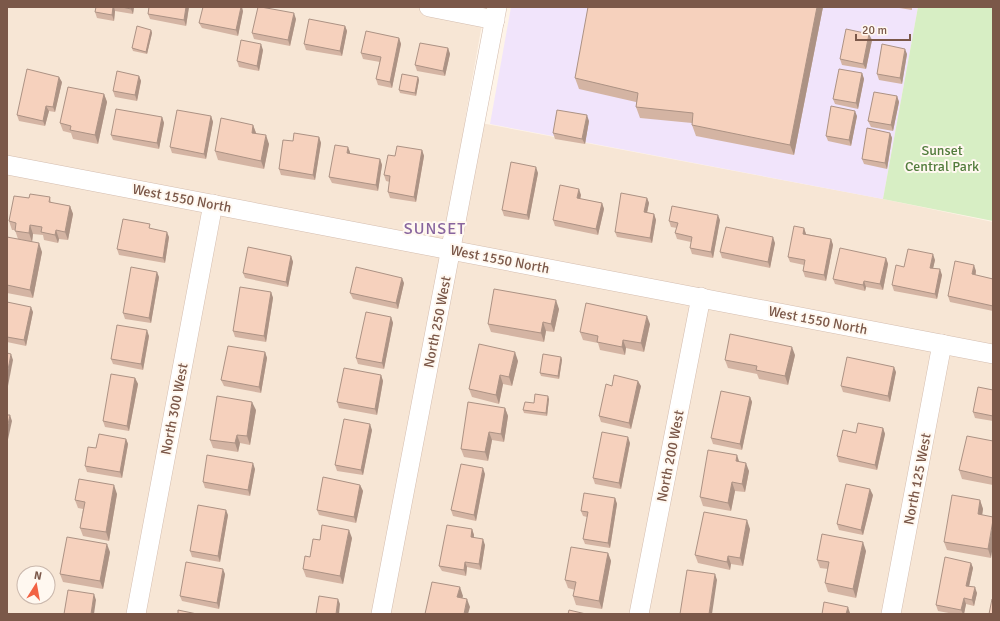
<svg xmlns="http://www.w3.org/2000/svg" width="1000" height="621" font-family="Signika,sans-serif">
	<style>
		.residential { fill: #f7e6d5; fill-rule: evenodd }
		.education { fill: #f1e4fb }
		.green { fill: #d7eec4 }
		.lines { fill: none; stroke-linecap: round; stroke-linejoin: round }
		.minor-casing { stroke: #d4bdaf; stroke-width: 20 }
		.minor { stroke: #fff; stroke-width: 19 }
		.wall { fill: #d4b4a3 }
		.shaded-wall { fill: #ac9284 }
		.building { fill: #f6d1bd; stroke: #ac9284 }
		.labels { text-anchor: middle; stroke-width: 4; stroke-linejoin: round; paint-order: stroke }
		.park-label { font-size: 14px; fill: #527c3c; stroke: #fff8f0 }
		.street-label { font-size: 14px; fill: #7b5849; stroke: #fff8f0 }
		.quarter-label { font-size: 16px; letter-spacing: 1px; fill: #88659e; stroke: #fff8f0 }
	</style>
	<rect width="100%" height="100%" fill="#fef4e8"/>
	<path class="residential" d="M7 7H485L465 120 883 199 993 222V614H7ZM24 573H48V597H24Z"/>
	<polygon class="education" points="511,7 918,7 883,199 490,124"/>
	<polygon class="green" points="918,7 993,7 993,221 883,199"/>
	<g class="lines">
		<defs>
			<g id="minor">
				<polyline points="429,7 495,20"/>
				<polyline points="7,165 993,354"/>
				<polyline points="136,614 213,204"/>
				<polyline points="381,614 497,7"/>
				<polyline points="639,614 701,297"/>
				<polyline points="891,614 942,344"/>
			</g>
		</defs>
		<use href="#minor" class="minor-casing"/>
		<use href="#minor" class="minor"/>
	</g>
	<g class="wall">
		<polygon points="96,7 134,7 133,14 115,11 114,21 97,18 95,12"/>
		<polygon points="149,7 189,7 186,26 150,19 148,14"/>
		<polygon points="823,7 794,155 696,136 692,125 692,123 640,118 636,107 636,102 579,89 575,78"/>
		<polygon points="893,7 912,7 912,10"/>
		<polygon points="243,11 238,36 202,28 199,23"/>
		<polygon points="296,19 290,46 254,39 252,33"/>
		<polygon points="345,26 347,31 342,56 306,50 304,44"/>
		<polygon points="151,30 152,33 147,54 133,51 132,48"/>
		<polygon points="399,38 401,44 392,88 378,85 376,79 380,62 363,59 361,53"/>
		<polygon points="872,40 866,69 842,65 840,59"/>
		<polygon points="448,48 450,54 445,76 417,71 415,65"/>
		<polygon points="263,50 259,71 239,67 237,61"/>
		<polygon points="907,54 902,84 879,80 877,74"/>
		<polygon points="862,73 864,79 858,109 835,104 833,99"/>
		<polygon points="139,76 141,81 137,101 115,97 113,91"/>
		<polygon points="418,77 419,80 416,96 400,93 399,90"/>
		<polygon points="62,82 55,112 49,111 45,126 19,121 17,115"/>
		<polygon points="104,94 107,102 98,144 73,139 71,133 63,131 60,123"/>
		<polygon points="897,96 899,102 893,131 871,127 868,121"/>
		<polygon points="211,116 213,122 206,159 172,153 170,147"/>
		<polygon points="857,116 851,146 828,141 826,136"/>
		<polygon points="162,117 164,123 159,149 113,140 111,135"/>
		<polygon points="589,121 585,144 555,139 553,133"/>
		<polygon points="253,125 256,133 269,144 264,169 218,160 215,151"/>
		<polygon points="890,133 892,138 887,169 864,164 862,159"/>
		<polygon points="319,137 321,143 315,180 281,175 279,169 293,141"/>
		<polygon points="422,150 424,156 416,202 390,198 388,192 390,182 386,181 384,175 395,156"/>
		<polygon points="350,152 350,154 380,159 382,165 378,191 332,183 329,177"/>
		<polygon points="538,173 529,220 504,216 502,210"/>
		<polygon points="581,195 580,199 602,203 604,209 598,235 555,226 553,220"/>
		<polygon points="50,197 51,203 70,206 73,214 68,240 59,239 58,243 44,240 43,235 33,234 32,242 18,239 15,230 12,230 9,221 29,198"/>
		<polygon points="647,198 649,203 647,212 654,214 656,220 652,243 617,237 615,232"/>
		<polygon points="720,220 713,258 692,254 690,248 691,242 677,239 675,233 677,228 671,227 669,221"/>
		<polygon points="804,228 806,234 831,239 833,245 826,281 805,277 803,271 804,265 790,262 788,257"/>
		<polygon points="7,237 42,252 33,298 7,293"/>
		<polygon points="169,237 165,263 119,255 117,249"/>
		<polygon points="775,243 770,268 722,258 720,252"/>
		<polygon points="291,256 293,262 288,287 245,278 243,273"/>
		<polygon points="886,258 888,264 883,290 866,287 865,291 835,284 833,279"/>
		<polygon points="935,260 933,268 942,275 937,299 894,291 892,285 904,267"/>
		<polygon points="976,271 976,275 993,279 993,311 950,302 948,296"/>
		<polygon points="159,277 151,323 125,319 123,313"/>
		<polygon points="404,283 398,309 353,299 350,293"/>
		<polygon points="271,292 273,298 266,342 235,337 233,331"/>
		<polygon points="7,302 33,312 26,346 7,342"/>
		<polygon points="559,309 554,332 546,331 544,342 491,332 488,324"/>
		<polygon points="391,317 393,323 384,369 358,364 356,358"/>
		<polygon points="650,324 644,352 626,348 625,355 600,350 598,343 583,340 580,332"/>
		<polygon points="149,336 143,370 113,364 111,359"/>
		<polygon points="265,352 267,358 261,393 224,386 221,380"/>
		<polygon points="795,355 788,385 759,379 757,374 728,368 725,360"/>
		<polygon points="561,357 562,360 559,379 541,376 540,373"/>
		<polygon points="518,361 512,386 503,384 499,404 472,397 469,389"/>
		<polygon points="896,372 890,402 843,392 841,386"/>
		<polygon points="381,375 383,381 377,415 339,408 337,402"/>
		<polygon points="135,378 138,384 129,431 105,427 103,421"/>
		<polygon points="612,386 641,386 631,429 601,422 599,416"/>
		<polygon points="993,390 993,421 975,418 973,412"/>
		<polygon points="750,397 752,402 742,450 713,444 711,438"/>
		<polygon points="549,399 547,416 524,413 523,410 534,403"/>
		<polygon points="505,408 508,416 504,442 492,440 488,461 464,457 461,449"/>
		<polygon points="256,410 250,445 240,443 238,452 213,448 210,440"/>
		<polygon points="883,428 885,434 877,470 839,462 837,456 856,433"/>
		<polygon points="372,430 363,475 337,471 335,465"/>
		<polygon points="126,439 128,444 122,478 87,472 85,466 96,448"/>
		<polygon points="993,441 993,485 962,479 959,470"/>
		<polygon points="630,443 621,489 595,484 593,478"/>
		<polygon points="740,462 749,471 745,492 735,491 731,511 703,506 700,497"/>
		<polygon points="255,469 250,496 205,488 203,482"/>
		<polygon points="485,474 476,521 453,516 451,510"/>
		<polygon points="360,485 363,491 356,523 319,515 317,510"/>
		<polygon points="117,494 109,541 83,536 80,528 83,509 78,508 75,500"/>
		<polygon points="873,495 863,535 839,530 837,524"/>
		<polygon points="615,498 617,504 610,548 585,544 583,539 587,517 583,516 581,511"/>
		<polygon points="980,500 983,509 982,515 991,558 947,550 944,542"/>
		<polygon points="228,515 220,562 192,557 190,551"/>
		<polygon points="472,529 474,535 474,537 485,545 481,570 467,567 466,576 442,571 439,566"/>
		<polygon points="750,529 743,566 731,564 730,570 698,563 695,555"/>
		<polygon points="352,538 343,584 306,577 303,569 310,557"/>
		<polygon points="866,551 856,598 828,592 825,583 828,569 820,568 817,560"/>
		<polygon points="110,552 103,589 63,582 60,574"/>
		<polygon points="608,553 611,561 602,609 576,605 573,596 575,590 568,588 565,580"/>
		<polygon points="971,563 973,568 969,586 977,593 974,606 966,604 964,614 954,614 938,611 936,605"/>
		<polygon points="225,574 219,609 182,601 180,596"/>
	</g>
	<g class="shaded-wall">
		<polygon points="113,7 114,7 115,11 114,21 112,15"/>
		<polygon points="131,7 134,7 133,14 131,9"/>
		<polygon points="186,7 189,7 186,26 184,20"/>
		<polygon points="241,7 242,7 243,11 238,36 236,30"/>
		<polygon points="817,7 823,7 794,155 790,145"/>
		<polygon points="294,13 296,19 290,46 288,40"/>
		<polygon points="345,26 347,31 342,56 340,51"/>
		<polygon points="151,30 152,33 147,54 146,52"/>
		<polygon points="869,34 872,40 866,69 863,64"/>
		<polygon points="399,38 401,44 392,88 390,82"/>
		<polygon points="261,44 263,50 259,71 257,66"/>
		<polygon points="448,48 450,54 445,76 443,71"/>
		<polygon points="905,49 907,54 902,84 900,78"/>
		<polygon points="862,73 864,79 858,109 856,103"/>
		<polygon points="139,76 141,81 137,101 135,95"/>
		<polygon points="59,77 62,82 55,112 53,107"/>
		<polygon points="418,77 419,80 416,96 415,93"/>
		<polygon points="104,94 107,102 98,144 95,135"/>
		<polygon points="897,96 899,102 893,131 891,125"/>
		<polygon points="46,106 49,111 45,126 43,121"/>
		<polygon points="855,111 857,116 851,146 849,140"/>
		<polygon points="587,115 589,121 585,144 582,139"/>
		<polygon points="211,116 213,122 206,159 204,154"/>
		<polygon points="162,117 164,123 159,149 157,143"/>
		<polygon points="253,125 256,133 255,141 252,133"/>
		<polygon points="890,133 892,138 887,169 885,163"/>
		<polygon points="266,135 269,144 264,169 261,161"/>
		<polygon points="319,137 321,143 315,180 313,175"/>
		<polygon points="348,147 350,152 349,159 347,153"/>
		<polygon points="422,150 424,156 416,202 414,197"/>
		<polygon points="380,159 382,165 378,191 376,185"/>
		<polygon points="536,167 538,173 529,220 527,215"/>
		<polygon points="579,189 581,195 579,204 577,198"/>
		<polygon points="647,198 649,203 646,218 644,212"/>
		<polygon points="602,203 604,209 598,235 596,229"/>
		<polygon points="70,206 73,214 68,240 65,232"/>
		<polygon points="654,214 656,220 652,243 650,238"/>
		<polygon points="718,215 720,220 713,258 711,252"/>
		<polygon points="30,225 33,234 32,242 29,233"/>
		<polygon points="804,228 806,234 805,239 803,234"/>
		<polygon points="56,230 59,239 58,243 55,235"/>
		<polygon points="167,232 169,237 165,263 163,258"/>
		<polygon points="773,237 775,243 770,268 768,262"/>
		<polygon points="831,239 833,245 826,281 824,275"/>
		<polygon points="39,243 42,252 33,298 30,290"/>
		<polygon points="933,254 935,260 932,273 930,268"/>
		<polygon points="291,256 293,262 288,287 286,282"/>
		<polygon points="886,258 888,264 883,290 880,284"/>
		<polygon points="974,265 976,271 974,280 972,274"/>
		<polygon points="940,269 942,275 937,299 935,294"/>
		<polygon points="157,272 159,277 151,323 149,318"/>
		<polygon points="402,278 404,283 398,309 396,303"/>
		<polygon points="864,281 866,287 865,291 863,285"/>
		<polygon points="271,292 273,298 266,342 264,336"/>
		<polygon points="556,300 559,309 554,332 551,324"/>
		<polygon points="31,307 33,312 26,346 24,340"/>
		<polygon points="647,316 650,324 644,352 641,343"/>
		<polygon points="391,317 393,323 384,369 382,363"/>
		<polygon points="543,322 546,331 544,342 541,333"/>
		<polygon points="147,330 149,336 143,370 141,364"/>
		<polygon points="623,340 626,348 625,355 622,347"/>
		<polygon points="792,347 795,355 788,385 785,376"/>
		<polygon points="265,352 267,358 261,393 259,387"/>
		<polygon points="515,352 518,361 512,386 509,377"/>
		<polygon points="11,354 13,360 7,391 7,375"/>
		<polygon points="561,357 562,360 559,379 558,376"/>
		<polygon points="894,367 896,372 890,402 888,396"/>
		<polygon points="381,375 383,381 377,415 375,409"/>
		<polygon points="500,375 503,384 499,404 496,395"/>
		<polygon points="135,378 138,384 129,431 127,426"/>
		<polygon points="638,381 641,386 631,429 629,423"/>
		<polygon points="548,396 549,399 547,416 546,413"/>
		<polygon points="750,397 752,402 742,450 740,444"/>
		<polygon points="252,402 256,410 250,445 247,436"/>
		<polygon points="505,408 508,416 504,442 501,434"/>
		<polygon points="10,415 12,421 7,444 7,429"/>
		<polygon points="370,424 372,430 363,475 361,470"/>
		<polygon points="883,428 885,434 877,470 875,465"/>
		<polygon points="489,432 492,440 488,461 485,452"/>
		<polygon points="237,435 240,443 238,452 235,443"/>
		<polygon points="628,437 630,443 621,489 619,483"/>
		<polygon points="126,439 128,444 122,478 120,472"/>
		<polygon points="737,455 740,464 736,461"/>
		<polygon points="253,463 255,469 250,496 248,490"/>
		<polygon points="746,463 749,471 745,492 742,484"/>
		<polygon points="483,468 485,474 476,521 474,515"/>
		<polygon points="732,482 735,491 731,511 728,503"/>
		<polygon points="114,485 117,494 109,541 106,532"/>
		<polygon points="360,485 363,491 356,523 354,517"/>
		<polygon points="870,489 873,495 863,535 861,530"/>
		<polygon points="615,498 617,504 610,548 608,543"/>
		<polygon points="980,500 983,509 981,522 978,514"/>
		<polygon points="226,510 228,515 220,562 218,556"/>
		<polygon points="747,520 750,529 743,566 740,558"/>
		<polygon points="993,520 993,545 991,558 988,549"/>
		<polygon points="472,529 474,535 473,543 471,537"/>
		<polygon points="349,530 352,538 343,584 340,576"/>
		<polygon points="483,539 485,545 481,570 479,564"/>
		<polygon points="863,542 866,551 856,598 853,589"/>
		<polygon points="107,544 110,552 103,589 100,581"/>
		<polygon points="608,553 611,561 602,609 599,601"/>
		<polygon points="728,556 731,564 730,570 727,562"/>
		<polygon points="465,562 467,567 466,576 464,570"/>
		<polygon points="971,563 973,568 968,591 966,586"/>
		<polygon points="223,569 225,574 219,609 217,603"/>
		<polygon points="715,574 717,580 712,614 709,614"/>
		<polygon points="460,587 463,596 460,606 457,597"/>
		<polygon points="975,587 977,593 974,606 972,600"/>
		<polygon points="94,594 96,600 94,614 91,614"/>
		<polygon points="964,598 966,604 964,614 963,614 961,610"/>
		<polygon points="338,599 340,604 339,614 336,614"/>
		<polygon points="467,599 470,607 468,614 464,614"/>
		<polygon points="848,607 850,613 849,614 846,614"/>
	</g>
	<g class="building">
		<polygon points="96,7 113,7 112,15 95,12"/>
		<polygon points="122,7 131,7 131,9"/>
		<polygon points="149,7 186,7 184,20 148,14"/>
		<polygon points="203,7 241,7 236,30 199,23"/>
		<polygon points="258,7 261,7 294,13 288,40 252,33"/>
		<polygon points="588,7 817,7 790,145 692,125 693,113 636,107 638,93 575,78"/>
		<polygon points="309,19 345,26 340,51 304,44"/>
		<polygon points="137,26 151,30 146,52 132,48"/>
		<polygon points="846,29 869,34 863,64 840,59"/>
		<polygon points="366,31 399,38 390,82 376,79 381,57 361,53"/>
		<polygon points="241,40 261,44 257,66 237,61"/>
		<polygon points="420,43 448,48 443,71 415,65"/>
		<polygon points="882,44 905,49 900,78 877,74"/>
		<polygon points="27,69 59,77 53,107 46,106 43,121 17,115"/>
		<polygon points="839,69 862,73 856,103 833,99"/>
		<polygon points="117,71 139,76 135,95 113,91"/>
		<polygon points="402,74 418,77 415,93 399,90"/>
		<polygon points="68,87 104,94 95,135 70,130 71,126 60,123"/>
		<polygon points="874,92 897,96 891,125 868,121"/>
		<polygon points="831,106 855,111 849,140 826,136"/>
		<polygon points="116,109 162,117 157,143 111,135"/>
		<polygon points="177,110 211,116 204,154 170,147"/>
		<polygon points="557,110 587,115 582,139 553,133"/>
		<polygon points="221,118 253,125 252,133 266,135 261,161 215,151"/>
		<polygon points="867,128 890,133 885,163 862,159"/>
		<polygon points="294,133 319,137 313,175 279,169 283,140 293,141"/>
		<polygon points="335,145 348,147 347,153 380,159 376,185 329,177"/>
		<polygon points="397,146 422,150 414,197 388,192 390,176 384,175 388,155 395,156"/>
		<polygon points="511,162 536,167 527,215 502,210"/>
		<polygon points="560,185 579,189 577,198 602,203 596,229 553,220"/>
		<polygon points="621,193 647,198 644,212 654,214 650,238 615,232"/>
		<polygon points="30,194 50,197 49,202 70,206 65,232 56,230 55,235 41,232 42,227 30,225 29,233 15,231 16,223 9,221 14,196 29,198"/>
		<polygon points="672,206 718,215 711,252 690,248 692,237 675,233 678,223 669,221"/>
		<polygon points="123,219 150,224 149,228 167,232 163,258 117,249"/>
		<polygon points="794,226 804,228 803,234 831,239 824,275 803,271 805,260 788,257"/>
		<polygon points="726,227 773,237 768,262 720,252"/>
		<polygon points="7,237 39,243 30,290 7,285"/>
		<polygon points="248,247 291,256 286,282 243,273"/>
		<polygon points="840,248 886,258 880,284 864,281 863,285 833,279"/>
		<polygon points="908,249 933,254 930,268 940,269 935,294 892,285 896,265 904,267"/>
		<polygon points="955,261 974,265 972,274 993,279 993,306 948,296"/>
		<polygon points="131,267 157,272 149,318 123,313"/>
		<polygon points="356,267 402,278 396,303 350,293"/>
		<polygon points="240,287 271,292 264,336 233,331"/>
		<polygon points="494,289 556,300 551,324 543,322 541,333 488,324"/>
		<polygon points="7,302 31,307 24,340 7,337"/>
		<polygon points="586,303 647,316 641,343 623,340 622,347 597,342 598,336 580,332"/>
		<polygon points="366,312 391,317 382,363 356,358"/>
		<polygon points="117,325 147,330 141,364 111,359"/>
		<polygon points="730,334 792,347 785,376 756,370 757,366 725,360"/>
		<polygon points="479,344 515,352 509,377 500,375 496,395 469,389"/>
		<polygon points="228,346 265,352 259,387 221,380"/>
		<polygon points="7,353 11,354 7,375"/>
		<polygon points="543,354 561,357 558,376 540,373"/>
		<polygon points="847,357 894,367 888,396 841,386"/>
		<polygon points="344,368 381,375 375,409 337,402"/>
		<polygon points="111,374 135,378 127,426 103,421"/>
		<polygon points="614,375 638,381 629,423 599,416 606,384 612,386"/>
		<polygon points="978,387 993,390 993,416 973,412"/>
		<polygon points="721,391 750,397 740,444 711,438"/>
		<polygon points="535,394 548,396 546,413 523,410 525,402 534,403"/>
		<polygon points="217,396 252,402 247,436 237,435 235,443 210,440"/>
		<polygon points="468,402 505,408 501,434 489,432 485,452 461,449"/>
		<polygon points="7,415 10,415 7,429"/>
		<polygon points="344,419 370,424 361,470 335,465"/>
		<polygon points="858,423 883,428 875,465 837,456 843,430 856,433"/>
		<polygon points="602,432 628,437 619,483 593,478"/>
		<polygon points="99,434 126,439 120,472 85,466 88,447 96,448"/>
		<polygon points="967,436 993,441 993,478 959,470"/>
		<polygon points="708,450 737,455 736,461 746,463 742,484 732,482 728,503 700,497"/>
		<polygon points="207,455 253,463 248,490 203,482"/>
		<polygon points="461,464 483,468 474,515 451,510"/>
		<polygon points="323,477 360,485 354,517 317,510"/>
		<polygon points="79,479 114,485 106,532 80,528 85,502 75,500"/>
		<polygon points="846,484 870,489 861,530 837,524"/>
		<polygon points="584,493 615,498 608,543 583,539 588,512 581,511"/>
		<polygon points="952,495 980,500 978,514 993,517 993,520 988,549 944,542"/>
		<polygon points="198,505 226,510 218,556 190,551"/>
		<polygon points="704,512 747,520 740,558 728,556 727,562 695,555"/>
		<polygon points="322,525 349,530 340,576 303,569 305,556 310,557 313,539 320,540"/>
		<polygon points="447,525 472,529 471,537 483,539 479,564 465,562 464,570 439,566"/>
		<polygon points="822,534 863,542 853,589 825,583 829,562 817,560"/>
		<polygon points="67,537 107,544 100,581 60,574"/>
		<polygon points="571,547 608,553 599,601 573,596 576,582 565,580"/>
		<polygon points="945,557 971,563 966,586 975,587 972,600 964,598 961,610 936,605"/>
		<polygon points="186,562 223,569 217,603 180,596"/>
		<polygon points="687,570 715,574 709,614 680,614"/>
		<polygon points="432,582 460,587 457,597 467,599 464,614 425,614"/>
		<polygon points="68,590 94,594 91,614 64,614"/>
		<polygon points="319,596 338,599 336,614 316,614"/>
		<polygon points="992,599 993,600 993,614 989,614"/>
		<polygon points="824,602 848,607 846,614 822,614"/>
		<polygon points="178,610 197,614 178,614"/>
		<polygon points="569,610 586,614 568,614"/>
	</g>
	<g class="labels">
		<g class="park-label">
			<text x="942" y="155">Sunset<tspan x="942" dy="16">Central Park</tspan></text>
		</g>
		<g class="street-label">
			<text transform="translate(182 198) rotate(11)" y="5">West 1550 North</text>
			<text transform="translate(500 259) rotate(11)" y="5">West 1550 North</text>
			<text transform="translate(818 320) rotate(11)" y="5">West 1550 North</text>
			<text transform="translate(437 322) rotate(-79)" y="5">North 250 West</text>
			<text transform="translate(174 409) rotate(-79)" y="5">North 300 West</text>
			<text transform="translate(670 456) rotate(-79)" y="5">North 200 West</text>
			<text transform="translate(917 479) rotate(-79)" y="5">North 125 West</text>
		</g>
		<g class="quarter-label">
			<text x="435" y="234">SUNSET</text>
		</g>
	</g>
	<rect width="1000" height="621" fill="none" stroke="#7b5849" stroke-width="16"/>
	<g transform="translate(36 585) rotate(11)"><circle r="19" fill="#fff8f0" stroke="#cab8ad"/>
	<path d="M0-3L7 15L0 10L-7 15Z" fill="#f26243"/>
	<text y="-6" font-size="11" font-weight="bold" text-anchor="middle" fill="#7b5849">N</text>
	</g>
	<path d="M856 34v6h54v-6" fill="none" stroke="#7b5849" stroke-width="2"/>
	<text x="862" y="34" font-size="12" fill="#7b5849" stroke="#fff8f0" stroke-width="3" paint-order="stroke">20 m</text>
</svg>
